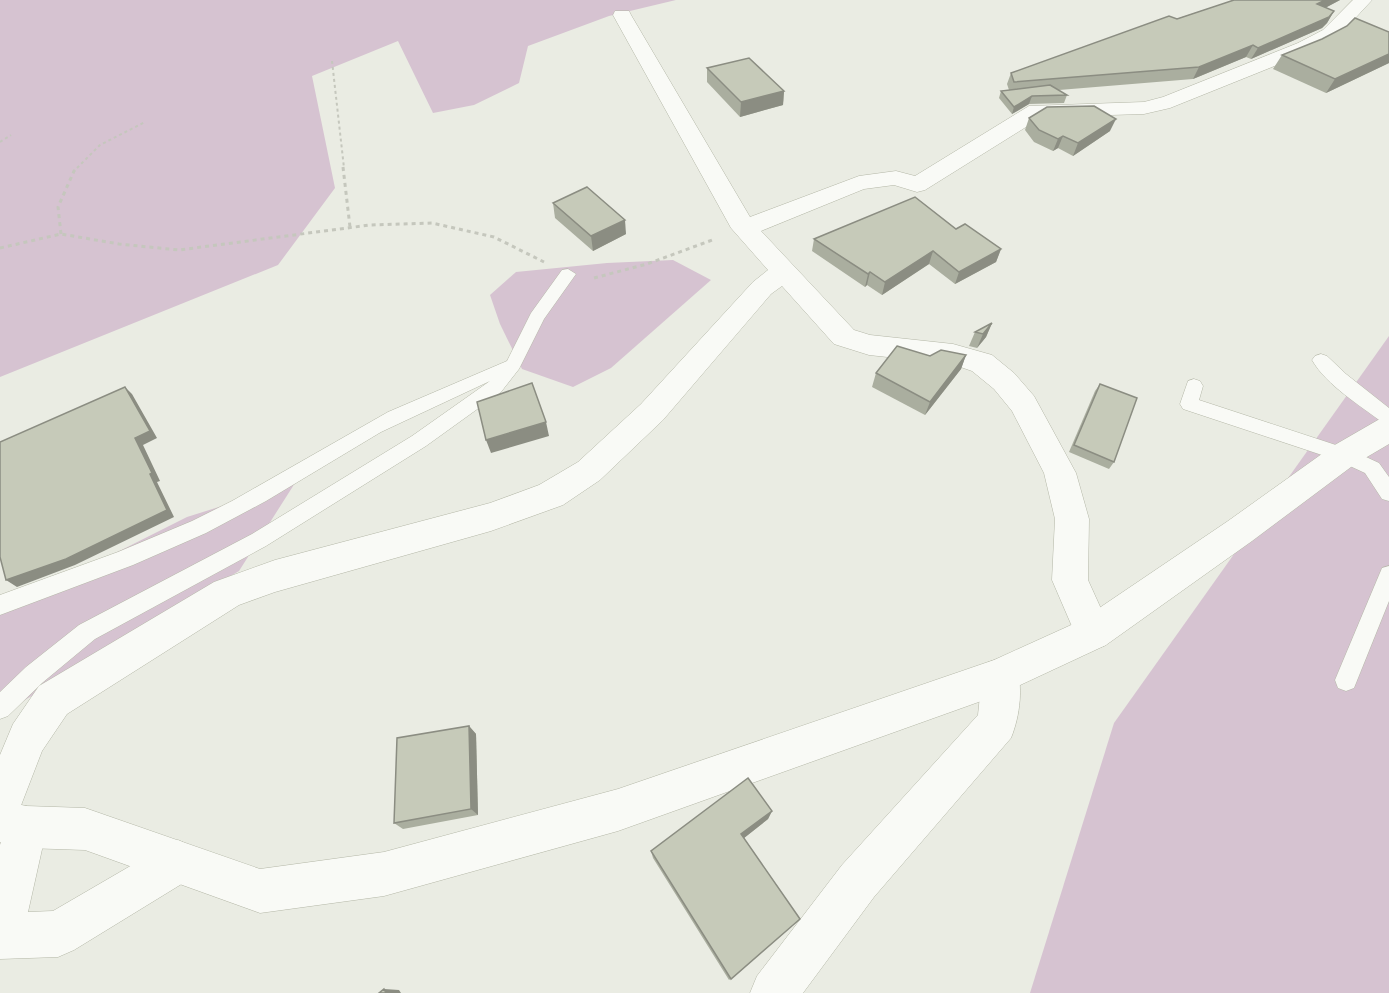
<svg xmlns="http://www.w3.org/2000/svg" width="1389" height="993" font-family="'Nunito Sans',sans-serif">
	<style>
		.green { fill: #d6c3d1 }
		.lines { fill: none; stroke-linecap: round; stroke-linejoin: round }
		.service-casing { stroke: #b4b7a7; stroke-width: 1 }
		.minor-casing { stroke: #b4b7a7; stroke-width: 1 }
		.tertiary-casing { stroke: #b4b7a7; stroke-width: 1 }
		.path-far1 { stroke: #c5c7bd; stroke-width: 2; stroke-dasharray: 3 3; stroke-linecap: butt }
		.path { stroke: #c5c7bd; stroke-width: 3; stroke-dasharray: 4 4; stroke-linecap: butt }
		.service { fill: #f9faf6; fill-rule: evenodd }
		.minor { fill: #f9faf6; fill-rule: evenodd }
		.tertiary { fill: #f9faf6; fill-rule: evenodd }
		.wall { fill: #aaae9f }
		.shaded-wall { fill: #8b8d82 }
		.building { fill: #c6cab9; stroke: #8b8d82; stroke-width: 1.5 }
	</style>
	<rect width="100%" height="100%" fill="#eaece3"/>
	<g class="green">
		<polygon points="0,0 676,0 609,16 528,46 519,83 474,105 433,113 398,41 312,76 335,188 278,265 0,377"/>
		<polygon points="673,260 711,280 611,368 573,387 522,369 500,324 490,295 516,272 607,263"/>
		<polygon points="1389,336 1389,993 1030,993 1114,723"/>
		<polygon points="295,483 239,571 0,715 0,607 12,605 187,517"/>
	</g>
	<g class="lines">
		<defs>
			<g id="service">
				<polygon points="568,269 576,274 544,319 519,369 501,392 426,446 266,546 95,639 42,683 8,716 0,719 0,692 26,667 79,625 252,534 412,436 490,381 381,432 266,501 206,533 133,565 0,615 0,595 118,552 192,521 232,501 388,412 507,361 531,313 562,270"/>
				<path d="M1321 354 1327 356 1346 374 1389 408V425L1383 423C1360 405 1327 386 1312 360L1315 356Z"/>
				<polygon points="1194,379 1200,381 1203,386 1199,400 1351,450 1379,463 1389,477 1389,501 1382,499 1365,473 1337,460 1183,409 1180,404 1188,381"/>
				<polygon points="1389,566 1389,601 1354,688 1346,691 1338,688 1335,680 1382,568"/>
			</g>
			<g id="minor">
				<polygon points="1353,0 1372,0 1337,38 1312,51 1170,108 1144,114 1042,117 925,190 917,192 894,185 864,189 761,231 854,330 870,335 953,344 992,355 1014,373 1034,396 1076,473 1089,519 1088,580 1112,633 1106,645 1093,650 1080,645 1052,580 1055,519 1044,473 1012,411 994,389 972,371 952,364 869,355 834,344 782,286 771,294 663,420 600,480 563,505 491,531 275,592 239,605 67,714 42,751 20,808 26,806 41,812 47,827 28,912 53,911 163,847 178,840 193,847 200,862 193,877 74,950 58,957 0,959 0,845 6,825 0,827 0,755 13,724 39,686 214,582 275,560 490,503 539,485 578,462 641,404 753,282 768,270 731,228 613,15 615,11 629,11 631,15 750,217 859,176 896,171 915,176 1029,106 1144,102 1163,97 1298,43 1323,30"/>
				<path d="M1001 658 1015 663C1024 685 1020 716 1011 738L874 897 803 993H750L757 976 842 865 978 715 982 676 987 663Z"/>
			</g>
			<polygon id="tertiary" points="1389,417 1389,444 1355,464 1252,541 1106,645 1001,694 618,831 384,896 260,913 85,850 26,848 0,842 0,800 26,806 85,808 260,869 384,852 618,789 994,660 1080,621 1228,521 1333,446 1378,420"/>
		</defs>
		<use href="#service" class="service-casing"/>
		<use href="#minor" class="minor-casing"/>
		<use href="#tertiary" class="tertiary-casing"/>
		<g class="path-far1">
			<polyline points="332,61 344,168"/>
			<polyline points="0,142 11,135"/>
			<polyline points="77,168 100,145 145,122"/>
		</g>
		<g class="path">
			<polyline points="343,167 350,227"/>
			<polyline points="61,234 58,207 74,171 78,167"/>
			<polyline points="0,248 61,234 119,244 179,250 370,225 432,223 494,237 544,262"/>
			<polyline points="594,278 647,264 715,239"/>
		</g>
		<use href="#service" class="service"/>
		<use href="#minor" class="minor"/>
		<use href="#tertiary" class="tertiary"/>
	</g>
	<g class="wall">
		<polygon points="1234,0 1340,0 1325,8 1334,11 1327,23 1322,28 1251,59 1246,57 1193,79 1059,90 1067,95 1064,103 1029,104 1012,114 999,98 1001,91 1009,90 1007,84 1011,73"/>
		<polygon points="1389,32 1389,63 1326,93 1273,69 1282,55 1322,39"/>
		<polygon points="707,68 784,91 783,105 740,117 707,82"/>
		<polygon points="1029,118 1110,131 1073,156 1058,148 1053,151 1034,142 1025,130"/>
		<polygon points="553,203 626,234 593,251 555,218"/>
		<polygon points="956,229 1001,249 996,262 955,284 929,264 882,295 867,285 865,287 812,251 814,239"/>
		<polygon points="992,323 986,337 977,348 969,346 975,332"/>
		<polygon points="966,355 961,369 925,415 872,387 876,373 930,356"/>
		<polygon points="1100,384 1114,462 1109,469 1069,452 1095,391"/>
		<polygon points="469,726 476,734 478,815 403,829 394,823"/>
		<polygon points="772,811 768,819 744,838 800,919 729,980 653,858 651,851"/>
	</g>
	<g class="shaded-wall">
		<polygon points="1325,0 1340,0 1310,16 1317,4"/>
		<polygon points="1334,11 1327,23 1322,28 1251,59 1258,48"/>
		<polygon points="1253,45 1246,57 1193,79 1199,67"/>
		<polygon points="1389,54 1389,63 1326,93 1335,79"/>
		<polygon points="784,91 783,105 740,117 741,102"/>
		<polygon points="1032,96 1029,104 1012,114 1014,107"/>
		<polygon points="1116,119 1110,131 1073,156 1078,143"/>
		<polygon points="1063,136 1058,148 1053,151 1058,139"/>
		<polygon points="625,220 626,234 593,251 591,236"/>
		<polygon points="1001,249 996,262 955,284 959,272"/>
		<polygon points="933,251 929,264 882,295 885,282"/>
		<polygon points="870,272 867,285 865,287 868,274"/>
		<polygon points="992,323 986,337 977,348 983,334"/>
		<polygon points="966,355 961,369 925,415 930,402"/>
		<polygon points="125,387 132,394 157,438 143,445 160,481 157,482 174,517 75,565 17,587 6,580 150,474 135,438"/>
		<polygon points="546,422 549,436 491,453 486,440"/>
		<polygon points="469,726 476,734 478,815 471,809"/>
		<polygon points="772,811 768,819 739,842 741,834"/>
		<polygon points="384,989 399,990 401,993 386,993"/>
	</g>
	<g class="building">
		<polygon points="1234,0 1325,0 1317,4 1334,11 1329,17 1258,48 1253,45 1199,67 1014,82 1011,73 1169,16 1177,19"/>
		<polygon points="1355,18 1389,32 1389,54 1335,79 1282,55 1322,39 1347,26"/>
		<polygon points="749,58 784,91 741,102 707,68"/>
		<polygon points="1050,85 1067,95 1032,96 1014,107 1001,91"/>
		<polygon points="1094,106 1116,119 1078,143 1063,136 1058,139 1039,130 1029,118 1047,107"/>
		<polygon points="587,187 625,220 591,236 553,203"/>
		<polygon points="915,197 956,229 965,224 1001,249 959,272 933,251 885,282 870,272 868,274 814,239"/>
		<polygon points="992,323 983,334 975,332"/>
		<polygon points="897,346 930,356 941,350 966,355 930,402 876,373"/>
		<polygon points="532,383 546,422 486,440 477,402"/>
		<polygon points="1100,384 1137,398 1114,462 1074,445"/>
		<polygon points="125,387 150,431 135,438 152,473 150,474 167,510 66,559 6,580 0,557 0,442"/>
		<polygon points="469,726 471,809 394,823 397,738"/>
		<polygon points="748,778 772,811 741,834 800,919 731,979 651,851"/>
		<polygon points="384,989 386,993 379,993"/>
	</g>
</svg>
